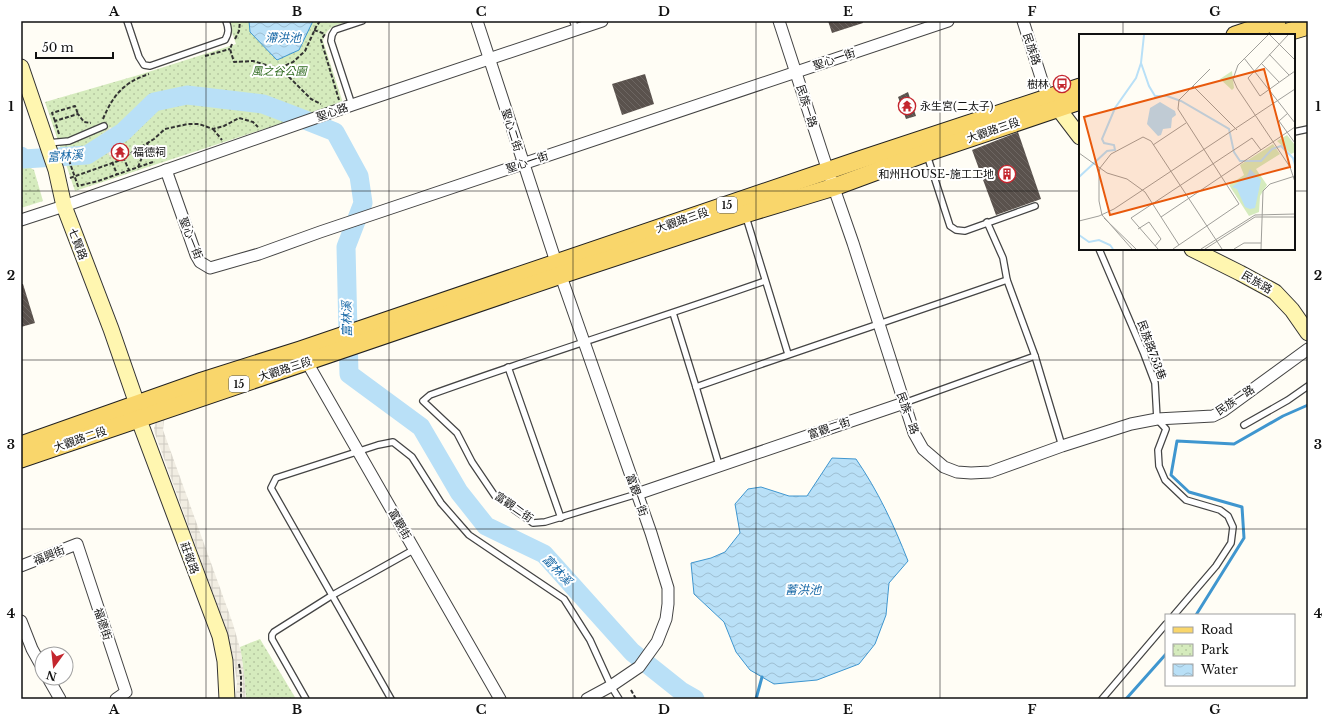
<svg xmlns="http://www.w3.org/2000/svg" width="1329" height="720" font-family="'Libre Baskerville','Noto Sans TC',serif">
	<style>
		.park { fill: url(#park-dots) }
		.plaza { fill: url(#plaza-grid) }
		.water { fill: url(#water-waves); stroke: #3f96cf }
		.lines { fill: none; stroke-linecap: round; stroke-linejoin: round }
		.stream { stroke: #3f96cf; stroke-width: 3 }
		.river { stroke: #b9e0f7; stroke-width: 19 }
		.building { fill: url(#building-back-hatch) }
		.lane-casing { stroke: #444; stroke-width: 8 }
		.street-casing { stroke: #444; stroke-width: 13 }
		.secondary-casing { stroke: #333; stroke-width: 17 }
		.primary-casing { stroke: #222; stroke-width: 19 }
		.path { stroke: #333; stroke-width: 2; stroke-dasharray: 4 2; stroke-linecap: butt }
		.lane { stroke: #fff; stroke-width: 5.5 }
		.street { stroke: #fff; stroke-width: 11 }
		.secondary { stroke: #fff6b0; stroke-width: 15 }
		.primary { stroke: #f9d66b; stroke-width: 17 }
		.grid { fill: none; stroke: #111; stroke-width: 1; stroke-opacity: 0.55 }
		.labels { text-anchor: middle; stroke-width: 4; stroke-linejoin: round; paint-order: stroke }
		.shield { fill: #fff; stroke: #585858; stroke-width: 1 }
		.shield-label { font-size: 10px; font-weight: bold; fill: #111 }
		.street-label { font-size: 11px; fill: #111; stroke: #fff }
		.park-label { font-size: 11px; font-style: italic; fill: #2f6b1f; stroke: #fff }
		.poi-label { font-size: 11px; fill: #111; stroke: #fff; text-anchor: end }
		.water-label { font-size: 12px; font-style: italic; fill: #1768a6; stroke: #fff }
		.inset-river { fill: none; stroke: #b9e0f7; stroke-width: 2 }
		.inset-road { fill: none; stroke: #a09f9a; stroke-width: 1 }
		.view { fill: #e8590c; fill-opacity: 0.15; stroke: #e8590c; stroke-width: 2 }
		.inset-edge { fill: none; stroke: #111; stroke-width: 2 }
		.neatline { fill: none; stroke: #111; stroke-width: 1.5 }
		.grid-label { font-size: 13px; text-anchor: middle; font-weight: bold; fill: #111 }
	</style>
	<defs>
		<pattern id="park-dots" width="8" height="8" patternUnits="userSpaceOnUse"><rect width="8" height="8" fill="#d5ebbd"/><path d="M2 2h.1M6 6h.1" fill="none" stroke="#b6c8a1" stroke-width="1.8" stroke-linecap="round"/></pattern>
		<pattern id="plaza-grid" width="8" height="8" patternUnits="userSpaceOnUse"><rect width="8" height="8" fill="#f1ede2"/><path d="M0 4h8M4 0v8" fill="none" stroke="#cecac1"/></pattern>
		<pattern id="water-waves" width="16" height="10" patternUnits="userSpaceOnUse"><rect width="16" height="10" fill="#b9e0f7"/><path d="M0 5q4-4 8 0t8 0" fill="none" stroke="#9ebfd3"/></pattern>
		<pattern id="building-back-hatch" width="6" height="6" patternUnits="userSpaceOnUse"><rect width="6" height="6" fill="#5a524d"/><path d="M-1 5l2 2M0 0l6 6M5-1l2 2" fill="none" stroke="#6d6662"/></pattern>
	</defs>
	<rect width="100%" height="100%" fill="#fffdf5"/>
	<g class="park">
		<path d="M228 21H349C335 26 327 26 323 41L343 103 75 191 45 102 142 74 236 44Z"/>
		<polygon points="21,162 34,170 43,201 21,208"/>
		<polygon points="260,639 296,699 246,699 244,674 240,647"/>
	</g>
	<g class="plaza">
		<polygon points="111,127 128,155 118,161 115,154 110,157 98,137"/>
		<polygon points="167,417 164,421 163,430 233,624 241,652 244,674 246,699 236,699 237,682 234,663 228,635 154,431 154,428 156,422"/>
	</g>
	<g class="water">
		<polygon points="249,21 313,21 299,50 277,60 250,32"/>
		<path d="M832 458 856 459C878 491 894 525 908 561L889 583 886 615 875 644 859 664 817 680 774 684 750 670 736 652 724 622 694 594 691 563 711 558 725 552 740 533 735 504 748 489 761 487 789 496H807Z"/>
	</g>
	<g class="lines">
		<g class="stream">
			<polyline points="1196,615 1244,538 1242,507 1189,492 1171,475 1177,441 1234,444 1283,416 1308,405"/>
			<polyline points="756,699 762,677"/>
			<polyline points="1126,699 1166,654"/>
		</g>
		<polyline class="river" points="21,156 24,159 87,155 123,132 154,102 187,95 263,104 300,118 335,132 359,176 363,203 346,247 349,374 421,427 459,492 486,526 544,554 632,652 681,691 695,699"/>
	</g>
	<g class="building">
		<polygon points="828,21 863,21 863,23 832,33"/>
		<polygon points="645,74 654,104 622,115 612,84"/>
		<polygon points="908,92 916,116 906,119 898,97"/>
		<polygon points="1018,132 1041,199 996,215 972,150"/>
		<polygon points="21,284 23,284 35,323 21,327"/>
	</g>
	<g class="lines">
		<defs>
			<g id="lane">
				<path d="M127 21 139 57 144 65 150 66 225 40C229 33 229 29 226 21"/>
				<polyline points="573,21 576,30"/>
				<polyline points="352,105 331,41 332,35 335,30 362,21"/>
				<polyline points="1294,132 1308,129"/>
				<polyline points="48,143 69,141 104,126"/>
				<polyline points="927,155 950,226 956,230 965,231 1035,206"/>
				<polyline points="746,217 788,354"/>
				<polyline points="987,222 1003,258 1007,280 1035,356 1062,446"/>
				<polyline points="1099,249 1144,354 1155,383 1157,419 1166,429 1158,450 1159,466 1165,480 1186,500 1220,510 1228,516 1233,527 1231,543 1216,566 1174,615"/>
				<polyline points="673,313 696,387 719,465"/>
				<polyline points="508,367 561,518"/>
				<path d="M696 387C800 350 904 316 1007 280"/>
				<polyline points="904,403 1035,356"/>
				<polyline points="1244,425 1288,400 1308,386"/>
				<path d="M637 494 545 522 533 523 495 496 472 462 457 433 423 401 430 395C541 355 654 320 765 281"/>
				<polyline points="306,699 272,639 272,635 274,632 331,596 415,549"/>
				<polyline points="391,699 271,488 276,478 378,445 393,442 412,457 441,503 469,535 564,599 590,640 611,686 619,699"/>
				<polyline points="1102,699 1166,624"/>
			</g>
			<g id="street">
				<polyline points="477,21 556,262 651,533 668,588 668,604 666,619 657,642 639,667 611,686 587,699"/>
				<polyline points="779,21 828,171 853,243 914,433 923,449 944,467 957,472 971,473 990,472 1062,446 1131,424 1157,419 1213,416 1223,411 1308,349"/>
				<polyline points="1023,21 1045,90 1050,98"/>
				<polyline points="166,170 196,255 200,262 210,268 259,254 320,232 948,21"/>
				<polyline points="21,220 64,206 352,105 602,21"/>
				<polyline points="304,357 500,699"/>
				<polyline points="637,494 904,403"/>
				<polyline points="21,566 77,544 126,692 116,699"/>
				<polyline points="21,621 32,649 42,667"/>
				<polyline points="48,678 60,699"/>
			</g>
			<g id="secondary">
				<polyline points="21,67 56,170 64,206 111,329 137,404 139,420 220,636 225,661 227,699"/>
				<polyline points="1051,99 1080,137"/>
				<polyline points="1192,249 1240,273 1275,292 1292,310 1308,333"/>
			</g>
			<g id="primary">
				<polyline points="1235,35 1277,21"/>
				<polyline points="1278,35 1308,26"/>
				<polyline points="21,445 202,381 300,350 859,160 1080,87"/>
				<polyline points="21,459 561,275 745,214 834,187 926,153 1080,101"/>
			</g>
		</defs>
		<use href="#lane" class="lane-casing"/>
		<use href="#street" class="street-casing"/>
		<use href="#secondary" class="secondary-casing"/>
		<use href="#primary" class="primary-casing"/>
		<g class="path">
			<polyline points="314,30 325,34 321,40 339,100"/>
			<polyline points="235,39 239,31 240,21"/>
			<polyline points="232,44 230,49 234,62 253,61 276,68 284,66 293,62 305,51 316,27 320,21"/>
			<polyline points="205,56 230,49"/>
			<polyline points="284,66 287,75 311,99 321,104"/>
			<path d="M103 119C113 95 124 82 149 74"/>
			<polyline points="55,121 52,113 75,106 78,114"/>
			<polyline points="213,129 222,140"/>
			<polyline points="59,134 55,121 78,114 84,122 91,123"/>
			<polyline points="65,149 78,186 98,181 153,162"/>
			<polyline points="123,157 129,170"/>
			<polyline points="112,162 117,174"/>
			<polyline points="138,167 148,143"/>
			<polyline points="70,178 118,161 154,139 165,129 188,124 199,124 213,129 224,126 239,118 253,122 258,127"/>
			<polyline points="239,664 241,676 241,699"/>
			<polyline points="631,690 636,699"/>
		</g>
		<use href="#lane" class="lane"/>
		<use href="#street" class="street"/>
		<use href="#secondary" class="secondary"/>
		<use href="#primary" class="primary"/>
	</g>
	<path class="grid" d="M206 21V699M389 21V699M573 21V699M756 21V699M940 21V699M1123 21V35M21 191H1080M1294 191H1308M1123 249V699M21 360H1308M21 529H1308"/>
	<defs>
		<symbol id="bus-ring" viewBox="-11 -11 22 22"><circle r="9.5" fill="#fff" stroke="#c4262e" stroke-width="1.5"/><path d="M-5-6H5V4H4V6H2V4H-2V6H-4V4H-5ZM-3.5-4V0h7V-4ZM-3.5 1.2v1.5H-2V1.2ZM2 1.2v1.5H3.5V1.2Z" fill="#c4262e"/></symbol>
		<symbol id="temple-ring" viewBox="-11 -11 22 22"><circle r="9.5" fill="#fff" stroke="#c4262e" stroke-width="1.5"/><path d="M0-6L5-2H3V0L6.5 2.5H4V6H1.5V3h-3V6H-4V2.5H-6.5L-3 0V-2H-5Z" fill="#c4262e"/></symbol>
		<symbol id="building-ring" viewBox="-11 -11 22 22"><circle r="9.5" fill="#fff" stroke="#c4262e" stroke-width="1.5"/><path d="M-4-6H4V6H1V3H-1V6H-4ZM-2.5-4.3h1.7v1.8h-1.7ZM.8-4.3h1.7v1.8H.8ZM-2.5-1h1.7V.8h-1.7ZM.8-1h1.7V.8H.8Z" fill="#c4262e"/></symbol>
	</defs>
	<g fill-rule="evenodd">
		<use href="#bus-ring" x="1052" y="74" width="20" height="20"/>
		<use href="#temple-ring" x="897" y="96" width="20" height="20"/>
		<use href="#temple-ring" x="110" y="142" width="20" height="20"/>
		<use href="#building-ring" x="997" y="164" width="20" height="20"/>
	</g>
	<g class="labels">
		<g class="shield">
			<rect x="717" y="197" width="20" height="16" rx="3"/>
			<rect x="229" y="376" width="20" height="16" rx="3"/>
		</g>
		<g class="shield-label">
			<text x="727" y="209">15</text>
			<text x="239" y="388">15</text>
		</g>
		<g class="street-label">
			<text transform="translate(1032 49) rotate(72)" y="4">民族路</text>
			<text transform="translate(834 59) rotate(-19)" y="4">聖心一街</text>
			<text transform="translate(807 106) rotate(72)" y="4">民族一路</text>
			<text transform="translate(332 112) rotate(-19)" y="4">聖心路</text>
			<text transform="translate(512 130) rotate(72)" y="4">聖心二街</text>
			<text transform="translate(993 130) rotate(-19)" y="4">大觀路三段</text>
			<text transform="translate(527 162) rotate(-19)" y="4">聖心一街</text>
			<text transform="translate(682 220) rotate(-19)" y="4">大觀路三段</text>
			<text transform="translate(191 238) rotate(68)" y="4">聖心一街</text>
			<text transform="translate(78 244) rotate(69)" y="4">七賢路</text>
			<text transform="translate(1257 282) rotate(30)" y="4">民族路</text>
			<text transform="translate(1152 350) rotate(70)" y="4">民族路753巷</text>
			<text transform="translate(285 369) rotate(-18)" y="4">大觀路三段</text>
			<text transform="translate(1235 400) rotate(-34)" y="4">民族一路</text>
			<text transform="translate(908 413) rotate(70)" y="4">民族一路</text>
			<text transform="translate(829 428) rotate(-19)" y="4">富觀二街</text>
			<text transform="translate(80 439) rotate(-19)" y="4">大觀路二段</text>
			<text transform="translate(637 495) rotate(71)" y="4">富觀一街</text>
			<text transform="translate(514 507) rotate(35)" y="4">富觀二街</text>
			<text transform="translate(400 524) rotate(60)" y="4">富觀街</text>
			<text transform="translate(49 555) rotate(-22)" y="4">福興街</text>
			<text transform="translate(190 558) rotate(70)" y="4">莊敬路</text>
			<text transform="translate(103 624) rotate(72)" y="4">福德街</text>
		</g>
		<g class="park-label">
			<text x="279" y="75">風之谷公園</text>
		</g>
		<g class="poi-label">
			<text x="1049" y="88">樹林</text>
			<text x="920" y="110" text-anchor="start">永生宮(二太子)</text>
			<text x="133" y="156" text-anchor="start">福德祠</text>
			<text x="994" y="178">和州HOUSE-施工工地</text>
		</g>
		<g class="water-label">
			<text x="283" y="42">滯洪池</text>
			<text transform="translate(65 156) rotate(-5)" y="4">富林溪</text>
			<text transform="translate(347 319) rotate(-91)" y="4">富林溪</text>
			<text transform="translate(557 570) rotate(47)" y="4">富林溪</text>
			<text x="803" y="594">蓄洪池</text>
		</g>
	</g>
	<g transform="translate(1079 34)">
		<rect width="216" height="216" fill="#fffdf5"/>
		<path d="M153 37 155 54 153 56 141 45ZM208 101 216 111V118L212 120 198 107ZM194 110 201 120 177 135 188 151 181 162 180 178 170 182 150 151 165 141 161 131Z" fill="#d5ebbd"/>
		<path d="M81 68 96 77 97 81 93 84 92 94 84 95 82 101 79 102 68 90 71 74ZM171 135 182 146 176 174 171 175 166 173 158 155 153 153 168 142Z" fill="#b9e0f7"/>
		<path class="inset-river" d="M65 1 62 29 70 52 76 62H88L102 67 150 95 155 118 161 127H182L193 115 202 112 214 124 216 131M0 143 28 117 36 116 35 111 25 109 23 105 36 74 57 44 62 29M0 201 10 208 20 206 31 211 34 215"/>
		<path class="inset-road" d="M189 1 159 31 154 45 158 54 211 133 216 148M191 1 216 26M209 1 169 44 181 62 216 37M190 20 210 41M165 24 216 89M182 29 200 48M114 52 158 96M209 79 200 87 216 109M74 111 107 89M0 119 28 139 48 145 66 158 100 211M82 183 216 93M25 184 57 215M0 187 20 182 35 175 216 55M59 195 70 188 82 205 76 212M53 215 23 181 20 167V139L21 134 32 120 64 103 72 107 143 215M79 215 52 184 173 104 182 116M94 215 160 170 99 75 100 66 131 35M122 215 176 181 216 180M126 215 176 183H216M155 215 165 209H182M182 215 184 157 191 150 216 142"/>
		<path class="view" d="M185 35 211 133 31 181 5 83Z"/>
		<rect width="216" height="216" class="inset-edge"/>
	</g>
	<rect width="1329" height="720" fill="none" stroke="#ffffff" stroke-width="44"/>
	<rect x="1165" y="614" width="130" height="72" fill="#ffffff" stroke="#a0a0a0"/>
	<rect x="1173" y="627" width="20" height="6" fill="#f9d66b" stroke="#a0a0a0"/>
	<text x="1201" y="634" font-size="12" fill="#111111">Road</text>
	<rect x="1173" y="644" width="20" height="12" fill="url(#park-dots)" stroke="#a0a0a0"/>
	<text x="1201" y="654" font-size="12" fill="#111111">Park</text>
	<rect x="1173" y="664" width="20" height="12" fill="url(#water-waves)" stroke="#a0a0a0"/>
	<text x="1201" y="674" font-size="12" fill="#111111">Water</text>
	<g transform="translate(54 666) rotate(195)"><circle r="19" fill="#ffffff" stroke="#a0a0a0"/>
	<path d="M0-3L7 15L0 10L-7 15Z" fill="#c4262e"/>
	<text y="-6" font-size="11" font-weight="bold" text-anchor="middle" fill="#111111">N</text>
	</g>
	<path d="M36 52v6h77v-6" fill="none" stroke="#111111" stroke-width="2"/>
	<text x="42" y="52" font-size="12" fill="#111111" stroke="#ffffff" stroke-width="3" paint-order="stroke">50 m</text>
	<rect x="22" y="22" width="1285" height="676" class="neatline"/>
	<g class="grid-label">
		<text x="114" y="16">A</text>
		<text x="297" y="16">B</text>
		<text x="481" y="16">C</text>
		<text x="664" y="16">D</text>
		<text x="848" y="16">E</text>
		<text x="1032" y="16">F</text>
		<text x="1215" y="16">G</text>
		<text x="11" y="111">1</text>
		<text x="1318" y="111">1</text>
		<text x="11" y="280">2</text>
		<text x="1318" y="280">2</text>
		<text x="11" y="449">3</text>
		<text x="1318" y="449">3</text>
		<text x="11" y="618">4</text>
		<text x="1318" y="618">4</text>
		<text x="114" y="714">A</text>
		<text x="297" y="714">B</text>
		<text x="481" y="714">C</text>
		<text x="664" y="714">D</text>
		<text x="848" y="714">E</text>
		<text x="1032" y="714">F</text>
		<text x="1215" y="714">G</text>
	</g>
</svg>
